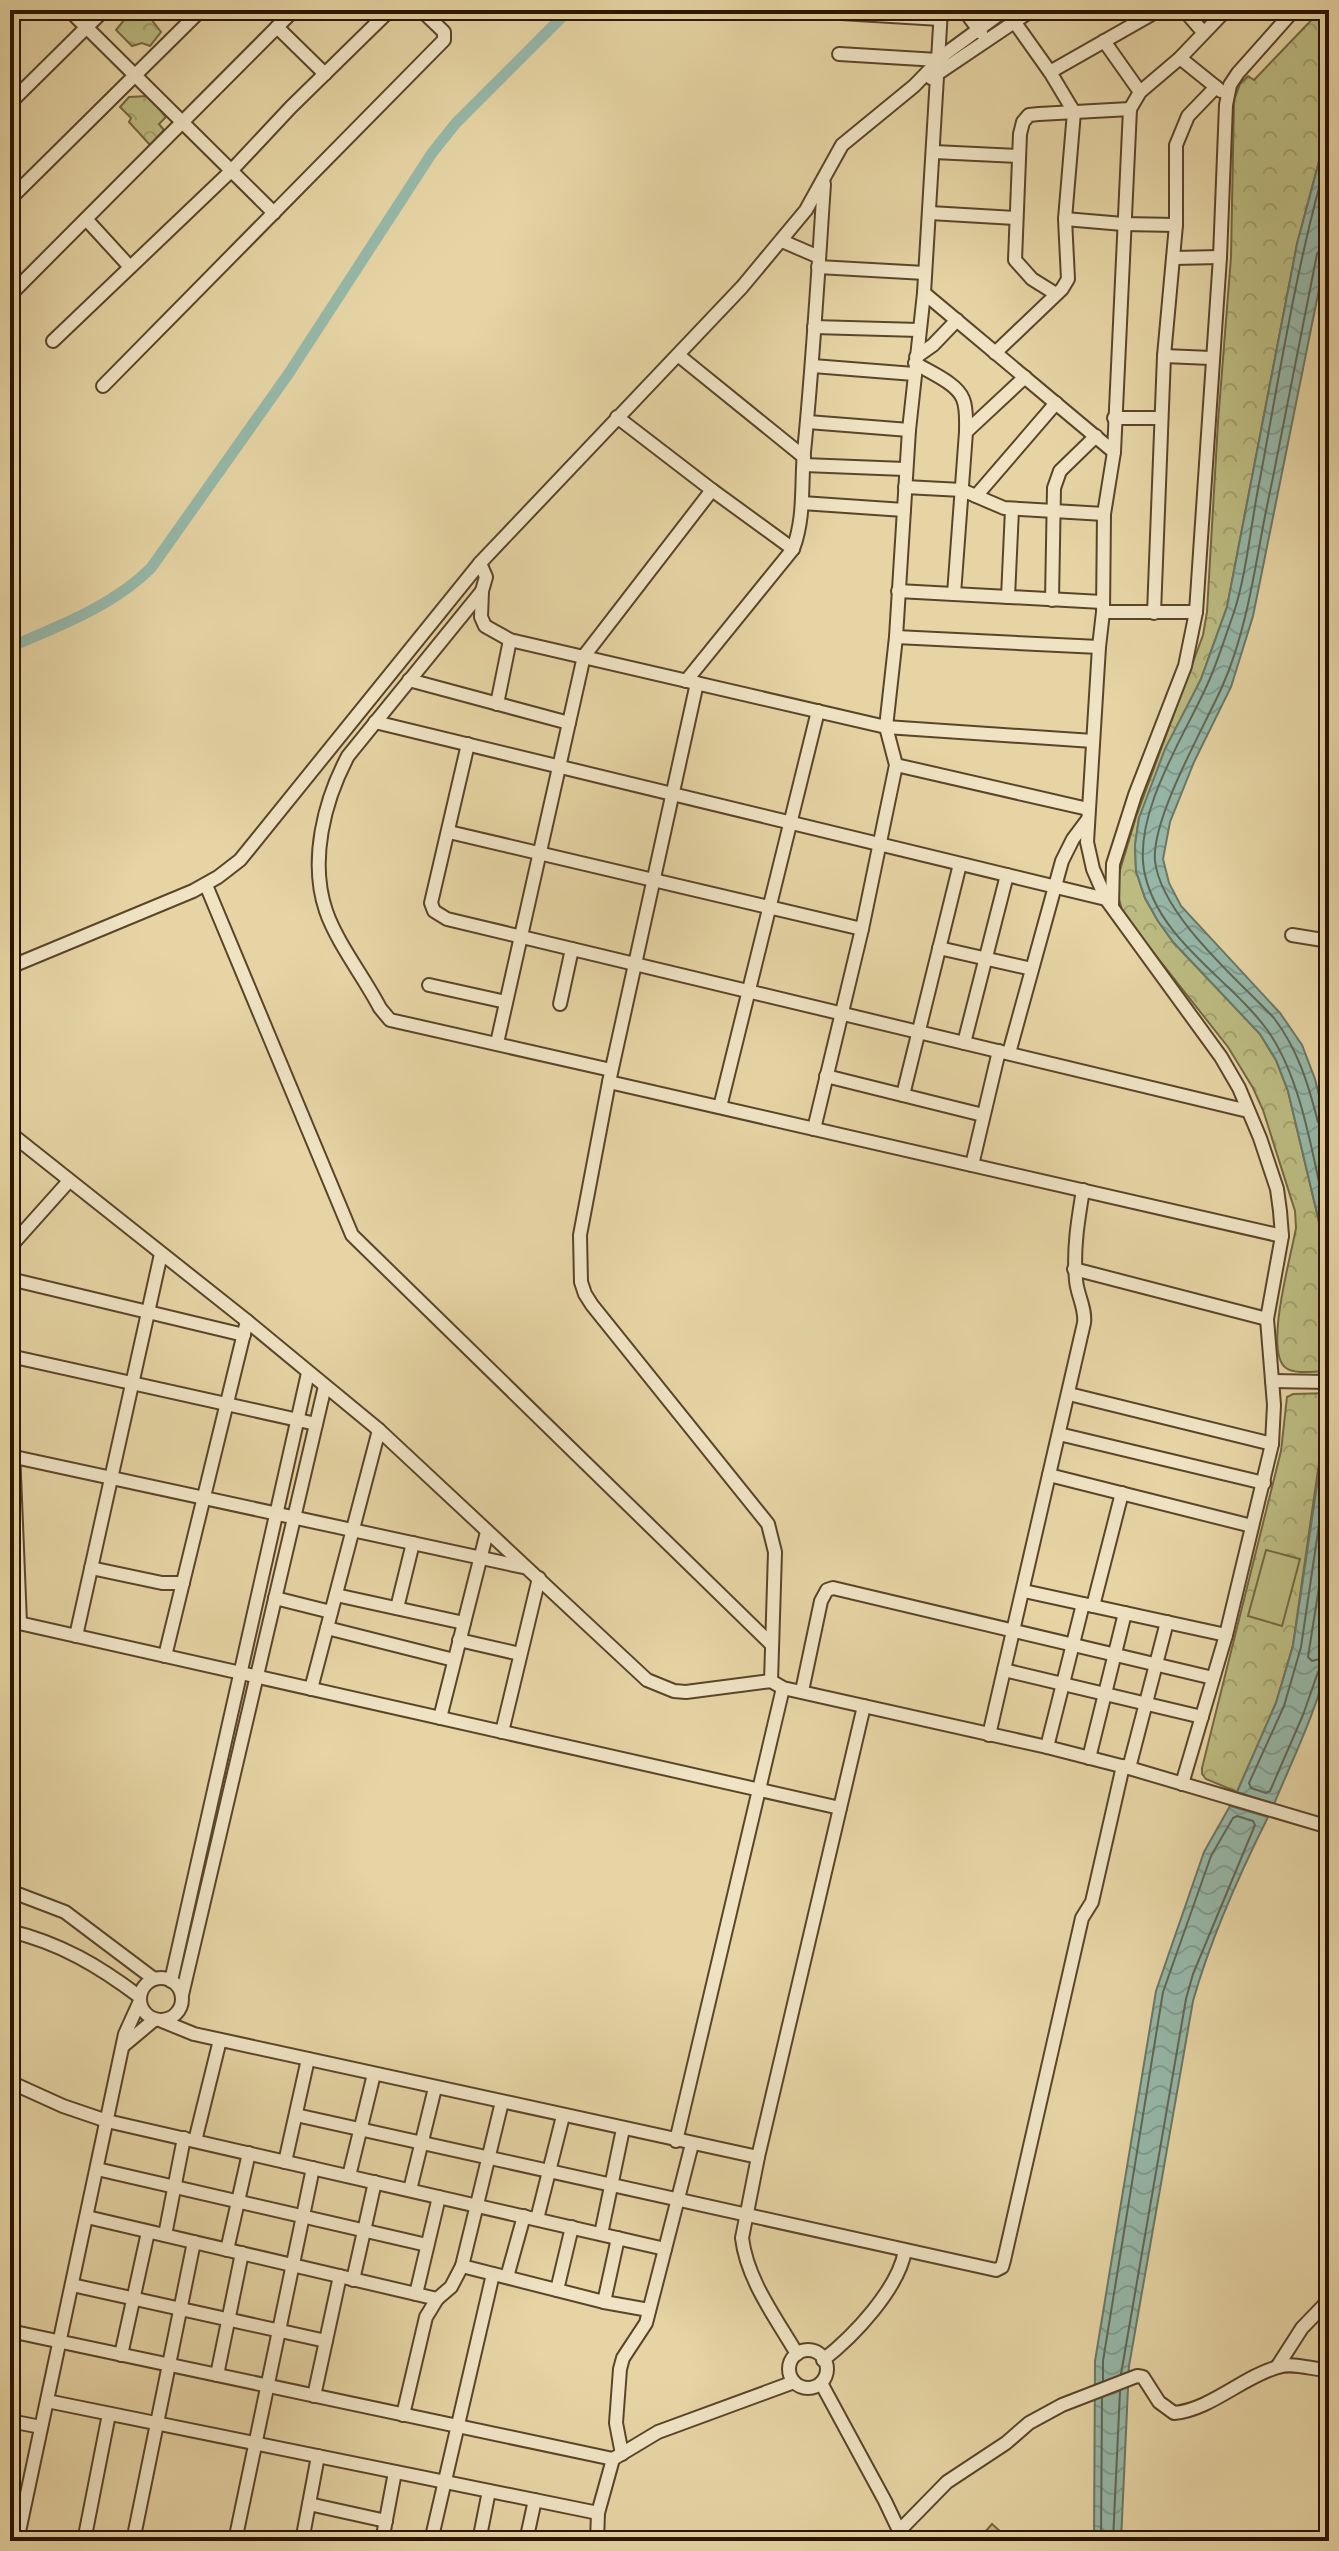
<svg xmlns="http://www.w3.org/2000/svg" width="1339" height="2551" font-family="'IM FELL French Canon',serif">
	<style>
		.park { fill: url(#park-crowns); stroke: #746840; stroke-width: 2 }
		.garden { fill: #bcbb81; stroke: #746840; stroke-width: 2 }
		.water { fill: url(#water-waves); stroke: #6c7765; stroke-width: 2 }
		.lines { fill: none; stroke-linecap: round; stroke-linejoin: round }
		.shore { stroke: #616654; stroke-width: 2 }
		.canal { stroke: #96b8a9; stroke-width: 11 }
		.minor-casing { stroke: #5a4529; stroke-width: 16 }
		.minor { stroke: #efe3c4; stroke-width: 12 }
	</style>
	<defs>
		<pattern id="park-crowns" width="20" height="18" patternUnits="userSpaceOnUse" patternTransform="scale(2)"><rect width="20" height="18" fill="#bcbb81"/><path d="M2 6a3 3 0 1 1 6 0M12 15a3 3 0 1 1 6 0" fill="none" stroke="#a2a06e"/></pattern>
		<pattern id="water-waves" width="16" height="10" patternUnits="userSpaceOnUse" patternTransform="scale(2)"><rect width="16" height="10" fill="#96b8a9"/><path d="M0 5q4-4 8 0t8 0" fill="none" stroke="#819d90"/></pattern>
	</defs>
	<rect width="100%" height="100%" fill="#e6d4a4"/>
	<filter id="stains"><feTurbulence type="fractalNoise" baseFrequency=".0025" numOctaves="4"/><feColorMatrix values="0 0 0 0 .2 0 0 0 0 .09 0 0 0 0 .02 0 0 0 .5 -.17"/></filter>
	<radialGradient id="worn" r=".72"><stop offset=".6" stop-color="#630" stop-opacity="0"/><stop offset="1" stop-color="#630" stop-opacity=".3"/></radialGradient>
	<g class="park">
		<polygon points="117,10 144,10 161,32 150,46 142,43 132,46 116,30 125,19"/>
		<path d="M1321 10H1329V124L1297 244 1227 607 1201 679 1139 818 1135 845 1136 871 1145 898 1158 921 1174 943 1260 1034 1276 1060 1288 1091 1321 1230 1329 1304V1371C1317 1371 1296 1375 1286 1368 1263 1352 1292 1253 1296 1228L1295 1211 1263 1110 1253 1088 1228 1047 1123 914 1119 899 1117 884 1120 870 1136 817 1203 635 1207 612 1218 422 1231 257 1234 100 1240 84 1248 76 1254 80Z"/>
		<polygon points="148,96 166,117 159,124 164,130 150,145 129,122 131,118 120,107 129,97"/>
		<polygon points="1329,1393 1293,1645 1276,1703 1237,1792 1206,1779 1202,1774 1202,1768 1281,1451 1287,1397 1293,1394"/>
	</g>
	<g class="garden">
		<polygon points="1266,1550 1300,1559 1282,1626 1248,1616"/>
		<polygon points="992,2524 1011,2541 977,2541"/>
	</g>
	<g class="water">
		<polygon points="1329,124 1329,240 1253,616 1231,687 1194,762 1170,822 1163,859 1169,883 1181,906 1280,1013 1302,1045 1315,1079 1329,1134 1329,1304 1321,1230 1288,1091 1276,1060 1260,1034 1174,943 1158,921 1145,898 1136,871 1135,845 1139,818 1165,749 1201,679 1227,607 1297,244"/>
		<path d="M1329 1405V1657C1318 1708 1294 1756 1274 1804L1237 1792 1276 1703 1293 1646Z"/>
		<path d="M1230 1806 1268 1817C1239 1875 1211 1937 1193 2001L1129 2366 1121 2541H1094L1095 2361 1156 1991 1204 1852Z"/>
	</g>
	<g class="lines">
		<g class="shore">
			<path d="M1329 152C1297 260 1280 373 1259 484 1251 523 1246 578 1233 615 1225 637 1218 661 1208 683 1185 735 1134 811 1144 870 1157 940 1230 978 1268 1031 1304 1082 1314 1167 1329 1227"/>
			<path d="M1329 247 1322 248 1317 254C1300 342 1283 429 1265 516 1254 573 1246 633 1222 687 1204 727 1151 819 1155 861 1161 915 1238 980 1274 1018 1298 1050 1308 1083 1318 1122L1322 1127 1329 1128"/>
			<polyline points="1329,1457 1301,1647 1284,1706 1249,1783 1251,1788 1266,1793 1270,1791 1303,1715 1318,1672 1323,1667 1329,1666"/>
			<polyline points="1329,1524 1308,1657 1312,1661 1329,1656"/>
			<polyline points="1103,2381 1103,2361 1163,1992 1211,1856 1233,1818 1237,1816 1253,1821 1255,1825 1193,1974 1186,1999 1121,2374"/>
			<polyline points="1101,2541 1102,2398"/>
			<polyline points="1113,2541 1120,2391"/>
		</g>
		<path class="canal" d="M10 647C59 626 113 606 151 568L289 373 432 153 456 123 569 10"/>
		<defs>
			<g id="minor">
				<polyline points="69,10 274,213"/>
				<polyline points="964,10 981,33"/>
				<polyline points="1184,10 1203,32"/>
				<polyline points="825,12 940,19"/>
				<polyline points="277,27 325,74"/>
				<polyline points="1104,41 1140,92"/>
				<polyline points="839,54 938,60"/>
				<polyline points="1180,58 1221,91"/>
				<polyline points="1050,72 1159,10"/>
				<polyline points="931,78 1032,10"/>
				<polyline points="10,103 104,10"/>
				<polyline points="934,152 1019,156"/>
				<polyline points="10,199 201,10"/>
				<polyline points="930,213 1015,218"/>
				<polyline points="86,219 130,267"/>
				<polyline points="1065,219 1123,224 1176,225"/>
				<polyline points="782,241 819,257"/>
				<polyline points="1173,258 1220,257"/>
				<polyline points="818,267 925,273"/>
				<polyline points="16,289 294,10"/>
				<polyline points="924,293 1114,452"/>
				<polyline points="1056,294 1032,279 1015,260 1020,134 1023,122 1029,115 1039,114 1130,109"/>
				<polyline points="814,327 919,330"/>
				<polyline points="53,341 231,171 291,107 390,10"/>
				<polyline points="995,353 1062,289 1068,279 1065,219 1074,112 1050,72 1006,10"/>
				<polyline points="678,355 804,457"/>
				<polyline points="1164,356 1211,358"/>
				<polyline points="916,357 933,345 957,320"/>
				<path d="M915 363C929 372 957 383 963 399 967 408 966 422 966 432L954 594"/>
				<polyline points="813,366 914,374"/>
				<polyline points="103,386 444,40 444,32 421,10"/>
				<polyline points="617,417 712,490 793,549"/>
				<polyline points="1114,418 1161,418"/>
				<polyline points="808,422 909,430"/>
				<polyline points="966,432 1025,377"/>
				<polyline points="804,465 905,469"/>
				<polyline points="905,487 962,490 1004,508 1104,514"/>
				<polyline points="976,496 1056,403"/>
				<polyline points="802,503 904,510"/>
				<polyline points="480,563 486,577 482,591 481,617 485,626 510,640 886,727 1093,741"/>
				<path d="M482 591 348 756C324 801 309 861 326 911 337 943 364 977 380 1008L390 1020 611 1070"/>
				<polyline points="898,591 1102,602"/>
				<polyline points="1008,597 1012,509"/>
				<polyline points="1052,600 1054,488 1060,471 1096,436"/>
				<polyline points="1103,612 1196,612"/>
				<polyline points="1154,613 1164,356 1176,225 1176,145 1188,116 1216,87"/>
				<polyline points="896,637 1099,647"/>
				<polyline points="409,680 569,723"/>
				<path d="M686 681 793 549C805 517 801 485 804 452 813 363 818 273 824 184"/>
				<polyline points="697,683 609,1082 580,1235 581,1282 585,1294 592,1305 768,1524 775,1552 771,1681"/>
				<polyline points="497,704 510,640"/>
				<polyline points="375,722 1106,899"/>
				<polyline points="468,744 431,903 434,911 447,919 1248,1111"/>
				<polyline points="896,765 1088,809"/>
				<polyline points="449,832 862,929"/>
				<polyline points="206,885 352,1235 772,1645"/>
				<polyline points="1112,906 1113,864 1135,795 1185,666 1196,612 1220,257 1226,105 1230,85 1238,73 1294,10"/>
				<polyline points="1292,935 1329,941"/>
				<polyline points="939,948 1032,969"/>
				<polyline points="10,967 193,891 218,877 240,860 480,563 742,287 806,210 842,145 914,86 945,54 1005,10"/>
				<polyline points="429,985 506,1002"/>
				<polyline points="560,1004 572,949"/>
				<polyline points="497,1043 584,656 712,490"/>
				<polyline points="964,1043 1007,875"/>
				<polyline points="1009,1053 1062,861 1073,839 1088,819"/>
				<polyline points="826,1076 983,1115"/>
				<polyline points="609,1082 1282,1236"/>
				<polyline points="903,1095 960,864"/>
				<polyline points="720,1107 818,711"/>
				<polyline points="814,1129 862,929 896,765 886,727 896,637 909,430 924,293 941,10"/>
				<polyline points="10,1133 247,1321 379,1430 647,1680 674,1691 686,1692 771,1681 783,1688 1047,1747 1129,1768 1329,1827"/>
				<polyline points="972,1165 999,1051"/>
				<polyline points="10,1247 69,1181"/>
				<polyline points="1074,1269 1267,1319"/>
				<polyline points="10,1279 244,1335"/>
				<polyline points="10,1356 316,1424"/>
				<polyline points="10,1376 20,1623"/>
				<polyline points="1272,1381 1329,1382"/>
				<polyline points="1069,1394 1272,1444"/>
				<polyline points="1059,1434 1264,1483"/>
				<polyline points="10,1456 523,1567"/>
				<polyline points="1049,1475 1252,1526"/>
				<polyline points="91,1568 162,1583 183,1583"/>
				<polyline points="1024,1591 1226,1635"/>
				<polyline points="336,1595 464,1623"/>
				<polyline points="275,1598 331,1612"/>
				<polyline points="1093,1606 1122,1493"/>
				<polyline points="397,1608 413,1543"/>
				<polyline points="10,1621 840,1808"/>
				<polyline points="327,1628 454,1660"/>
				<polyline points="76,1636 161,1254"/>
				<polyline points="459,1640 520,1654"/>
				<polyline points="165,1656 247,1321"/>
				<polyline points="1004,1670 1202,1717"/>
				<polyline points="311,1689 379,1430"/>
				<polyline points="802,1691 821,1601 827,1590 833,1588 1213,1678"/>
				<polyline points="440,1718 487,1532"/>
				<polyline points="502,1732 539,1578"/>
				<path d="M989 1735 1084 1323C1086 1308 1077 1295 1076 1280 1073 1250 1078 1220 1083 1190"/>
				<polyline points="1047,1747 1083,1604"/>
				<polyline points="1089,1758 1125,1613"/>
				<polyline points="1129,1768 1167,1622"/>
				<polyline points="1182,1784 1226,1635 1272,1444 1274,1405 1267,1319 1282,1236 1280,1211 1277,1189 1260,1138 1239,1088 1221,1057 1106,899 1093,869 1087,842 1099,647 1103,612 1104,514 1114,452 1130,109 1140,92 1180,58 1226,10"/>
				<polyline points="10,1860 12,1892"/>
				<polyline points="10,1891 65,1912 154,1979"/>
				<path d="M10 1931C60 1943 99 1966 140 1997"/>
				<circle cx="161" cy="1999" r="21"/>
				<polyline points="171,1981 308,1373"/>
				<polyline points="182,1995 325,1386"/>
				<polyline points="162,2021 194,2034 758,2157"/>
				<polyline points="123,2046 154,2020"/>
				<polyline points="10,2082 63,2106 107,2121 665,2249"/>
				<polyline points="502,2102 462,2266 604,2302 649,2310"/>
				<polyline points="296,2115 996,2270 1002,2267 1004,2260 1082,1918 1092,1902 1123,1766"/>
				<polyline points="195,2141 220,2040"/>
				<polyline points="676,2141 783,1688"/>
				<polyline points="285,2162 308,2059"/>
				<polyline points="97,2169 427,2245"/>
				<polyline points="349,2176 374,2074"/>
				<polyline points="410,2190 435,2088"/>
				<polyline points="87,2217 416,2294"/>
				<polyline points="537,2219 563,2116"/>
				<polyline points="601,2234 623,2129"/>
				<polyline points="165,2235 184,2138"/>
				<polyline points="227,2250 249,2153"/>
				<polyline points="507,2277 524,2216"/>
				<polyline points="353,2280 375,2182"/>
				<polyline points="72,2285 326,2341"/>
				<polyline points="557,2290 572,2227"/>
				<polyline points="437,2299 451,2287 462,2266"/>
				<polyline points="604,2302 618,2238"/>
				<polyline points="10,2331 613,2459"/>
				<circle cx="808" cy="2369" r="19"/>
				<path d="M797 2354C776 2318 747 2280 742 2238L758 2157 864 1706"/>
				<polyline points="121,2355 148,2232"/>
				<path d="M823 2360C854 2336 898 2289 905 2251"/>
				<polyline points="1277,2367 1302,2328 1329,2300"/>
				<polyline points="217,2375 242,2253"/>
				<polyline points="821,2383 885,2501 904,2541"/>
				<polyline points="314,2396 340,2276"/>
				<polyline points="47,2401 598,2513"/>
				<polyline points="403,2415 426,2317 437,2299 416,2294 439,2197"/>
				<polyline points="10,2421 41,2427"/>
				<polyline points="622,2454 616,2423 620,2369 623,2358 646,2323 692,2144"/>
				<polyline points="309,2504 386,2521"/>
				<path d="M900 2530 947 2482 1006 2443 1029 2423 1062 2405 1137 2376 1143 2377 1159 2402 1174 2413C1210 2410 1244 2376 1278 2367 1294 2362 1313 2370 1329 2370"/>
				<polyline points="17,2541 125,2034 140,2001"/>
				<polyline points="84,2541 109,2414"/>
				<polyline points="133,2541 194,2242"/>
				<polyline points="235,2541 313,2168"/>
				<polyline points="302,2541 318,2456"/>
				<polyline points="382,2541 395,2472"/>
				<polyline points="431,2541 493,2274"/>
				<polyline points="479,2541 489,2491"/>
				<polyline points="526,2541 535,2500"/>
				<polyline points="597,2541 598,2513 613,2459 658,2432 794,2382"/>
			</g>
		</defs>
		<use href="#minor" class="minor-casing"/>
		<use href="#minor" class="minor"/>
	</g>
	<rect width="1339" height="2551" fill="none" stroke="#e6d4a4" stroke-width="40"/>
	<rect x="12" y="12" width="1315" height="2527" fill="none" stroke="#2c1500" stroke-width="4"/>
	<rect x="20" y="20" width="1299" height="2511" fill="none" stroke="#2c1500" stroke-width="2"/>
	<rect width="100%" height="100%" filter="url(#stains)"/>
	<rect width="100%" height="100%" fill="url(#worn)"/>
</svg>
